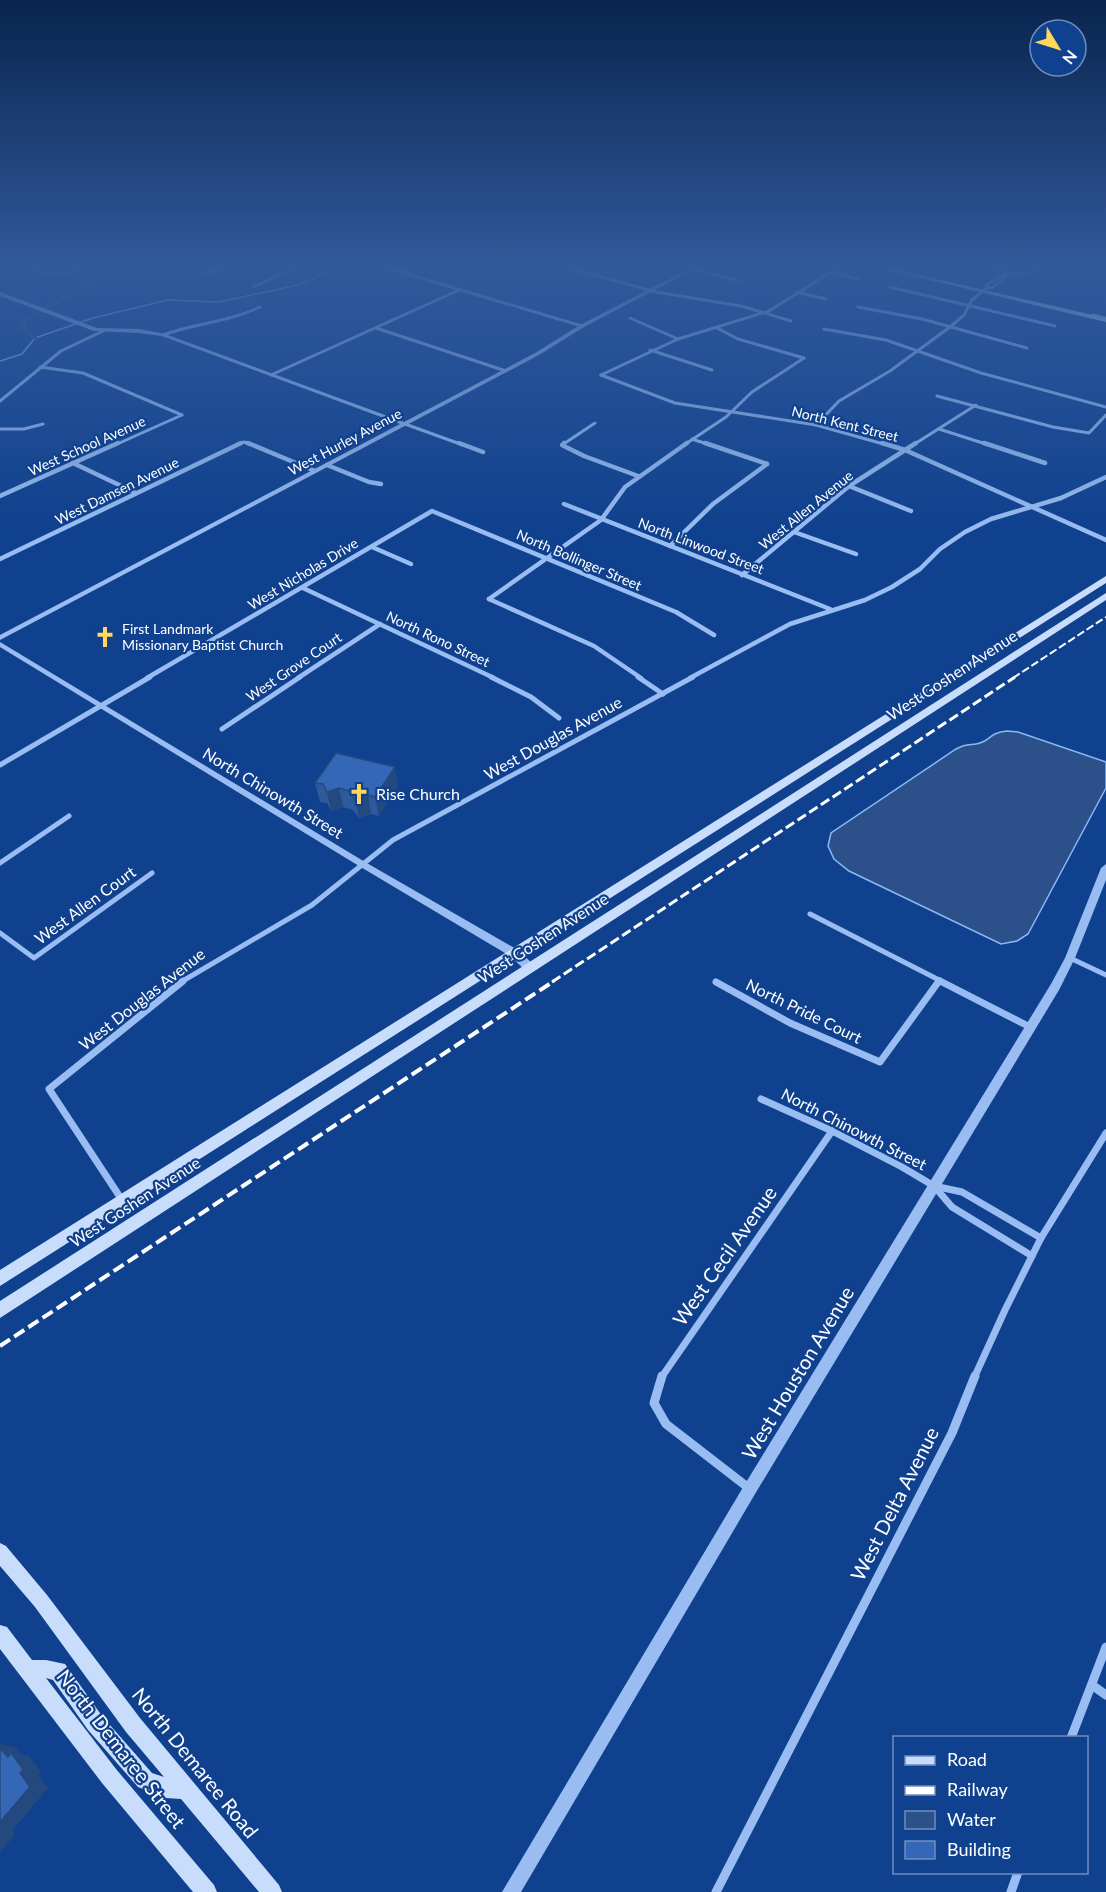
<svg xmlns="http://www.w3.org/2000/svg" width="1106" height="1892" font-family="Lato,sans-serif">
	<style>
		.water { fill: #2c508a; stroke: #8bb8f6; stroke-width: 1.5 }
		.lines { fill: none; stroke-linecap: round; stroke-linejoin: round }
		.stream { stroke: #8bb8f6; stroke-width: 1.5 }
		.canal { fill: #2c508a; fill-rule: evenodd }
		.minor-far4 { stroke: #99bdf2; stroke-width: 3 }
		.minor-far3 { stroke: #99bdf2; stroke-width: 4.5 }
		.minor-far2 { stroke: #99bdf2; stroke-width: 5 }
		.minor-far1 { stroke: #99bdf2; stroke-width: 7 }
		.minor { stroke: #99bdf2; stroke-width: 9 }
		.tertiary { fill: #99bdf2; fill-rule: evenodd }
		.secondary { fill: #c8dcfc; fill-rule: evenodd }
		.rail-far2 { stroke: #fff; stroke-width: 2; stroke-dasharray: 8 3; stroke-linecap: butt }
		.rail-far1 { stroke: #fff; stroke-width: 3; stroke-dasharray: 10 4; stroke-linecap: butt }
		.rail { stroke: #fff; stroke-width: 4; stroke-dasharray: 12 5; stroke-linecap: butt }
		.wall { fill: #2d599d }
		.shaded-wall { fill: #24497f }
		.building { fill: #3468b6; stroke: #24497f; stroke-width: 1.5 }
		.labels { text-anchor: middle; stroke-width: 4.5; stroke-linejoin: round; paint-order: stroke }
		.far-street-label { font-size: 14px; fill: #fff; stroke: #10418e }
		.far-poi-label { font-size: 14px; fill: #fff; stroke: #10418e; text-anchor: start }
		.street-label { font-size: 16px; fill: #fff; stroke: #10418e }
		.poi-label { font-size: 16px; fill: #fff; stroke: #10418e; text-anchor: start }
		.near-street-label { font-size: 20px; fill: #fff; stroke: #10418e }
	</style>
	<rect width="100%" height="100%" fill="#10418e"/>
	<g class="water">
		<path d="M23 265H90C69 276 46 275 24 269L21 267Z"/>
		<path d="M1007 731 1018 732 1106 762V788L1028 934 1017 941 1001 944 849 871 834 859 828 846 831 833 956 749C968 742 971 746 980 743 992 739 989 733 1007 731Z"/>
	</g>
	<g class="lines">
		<polyline class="stream" points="0,361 22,354 35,338 93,318 168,300 219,302 298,285 344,265"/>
		<polygon class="canal" points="120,265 127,265 26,321 25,327 37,337 37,339 33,339 19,327 21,319"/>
		<g class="minor-far4">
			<polyline points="377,265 582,326"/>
			<polyline points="558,265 656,292 741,306 791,321"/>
			<path d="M986 265C1003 273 1028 280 1043 265"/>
			<polyline points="692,269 737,280"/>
			<polyline points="401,272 417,265"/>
			<polyline points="830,272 858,279"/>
			<polyline points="204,274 228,265"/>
			<polyline points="253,287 301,265"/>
			<polyline points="890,287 1055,326"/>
			<polyline points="987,288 993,287 1008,275 1008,272"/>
			<polyline points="796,292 826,299"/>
			<polyline points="858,307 922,319 1027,348"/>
			<polyline points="1093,315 1106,318"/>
			<polyline points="630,318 678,339"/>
			<polyline points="376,328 506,371"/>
			<polyline points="717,328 738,339 804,358"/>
			<polyline points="824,329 886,340 981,373 1106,407"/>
			<path d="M163 335C195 323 229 322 260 307"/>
			<polyline points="650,350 712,370"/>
			<polyline points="40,367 83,373 182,415"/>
			<polyline points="271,375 459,290"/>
			<polyline points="601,375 675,403 816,425 887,445"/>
			<polyline points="601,375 678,339 769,311 842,265"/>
			<polyline points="937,396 1053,427 1089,433 1106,415"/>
			<polyline points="0,401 61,351 103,331"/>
			<polyline points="405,424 463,445"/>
			<polyline points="816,425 839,401 890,371 950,327 964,315 972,300 987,288 986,285 1008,272"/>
			<polyline points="0,429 24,429 43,424"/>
			<polyline points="939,429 989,445"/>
			<polyline points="692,439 710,445"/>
			<polyline points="115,445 182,415"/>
			<polyline points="238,445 244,442 251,445"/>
			<polyline points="562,445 595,423"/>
			<polyline points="684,445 726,417 752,392 804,358"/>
			<polyline points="913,445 976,405"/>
		</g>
		<g class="minor-far3">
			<polyline points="248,443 315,471"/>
			<polyline points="459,443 483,452"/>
			<polyline points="564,443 562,445 584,456 638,476"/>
			<polyline points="705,443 767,464"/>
			<polyline points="882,443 905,450 1106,540"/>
			<polyline points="984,443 1045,463"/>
			<polyline points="73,463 136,493"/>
			<polyline points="327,465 369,482 381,484"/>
			<polyline points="849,486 911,511"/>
			<polyline points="0,496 118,443"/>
			<polyline points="564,504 830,609"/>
			<polyline points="794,532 856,554"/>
			<polyline points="670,546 713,504 767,464"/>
			<polyline points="372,547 411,564"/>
			<polyline points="0,559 241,443"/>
			<polyline points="742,575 849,486 916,443"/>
			<polyline points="303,588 494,678"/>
			<polyline points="489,599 601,520 625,487 687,443"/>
			<polyline points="489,599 594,646 641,678"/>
			<polyline points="147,678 432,511 676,612 714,635"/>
			<polyline points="298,678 380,624"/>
			<polyline points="690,678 790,624 865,600 892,587 920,569 940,549 965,532 991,519 1061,498 1106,477"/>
		</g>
		<g class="minor-far2">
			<polyline points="491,677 531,697 559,718"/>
			<polyline points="638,677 663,694"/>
			<polyline points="222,729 300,677"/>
			<polyline points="0,765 150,677"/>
			<polyline points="0,863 69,816"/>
			<polyline points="810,914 943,982"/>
			<polyline points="0,933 34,958 152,873"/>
			<polyline points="1070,958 1106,975"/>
			<polyline points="181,982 312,905 393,840 693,677"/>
			<polyline points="938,982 940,980"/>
		</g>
		<g class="minor-far1">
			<polyline points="940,981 1030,1027"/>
			<polyline points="716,982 790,1023 880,1062 939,981"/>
			<polyline points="761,1099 832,1131 902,1167 934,1186 952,1207 1032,1256"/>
			<polyline points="934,1186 962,1192 1041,1238"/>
			<polyline points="122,1200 49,1089 183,981"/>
			<polyline points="661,1378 832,1131"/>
			<polyline points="974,1378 1005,1310 1041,1238 1106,1133"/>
		</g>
		<g class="minor">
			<polyline points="662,1376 654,1403 666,1424 750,1489"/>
			<polyline points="1092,1685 1106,1695"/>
			<polyline points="1071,1738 1106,1647"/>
			<polyline points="716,1892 952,1433 975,1376"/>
			<polyline points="1011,1892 1018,1872"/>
		</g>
		<g class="tertiary">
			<polygon points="696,265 702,265 584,327 539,355 0,640 0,635 400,424 162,336 139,333 94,331 0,296 0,292 97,328 139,329 165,334 404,422 535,353 580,325"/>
			<polygon points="0,642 365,862 518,950 533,964 534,967 533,970 525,970 510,956 359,866 0,647"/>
			<polygon points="1106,864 1106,880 1075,958 1059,990 755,1494 521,1892 502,1892 745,1484 1051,984 1065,958 1101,868"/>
		</g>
		<g class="secondary">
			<polygon points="866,265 876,265 1106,318 1106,322"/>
			<polygon points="1106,576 1106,583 0,1286 0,1270"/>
			<polygon points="1106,593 1106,600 0,1318 0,1301"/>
			<polygon points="0,1543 6,1546 47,1595 140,1718 279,1885 282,1892 259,1892 181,1799 166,1798 138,1787 88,1730 53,1680 46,1678 116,1769 214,1885 217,1892 193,1892 102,1783 0,1649 0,1625 7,1627 32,1660 46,1660 65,1664 102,1716 152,1773 164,1777 126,1732 35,1607 0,1566"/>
		</g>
		<polyline class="rail-far2" points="1013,678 1106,617"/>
		<polyline class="rail-far1" points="552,982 1015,677"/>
		<polyline class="rail" points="0,1346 554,981"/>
	</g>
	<polygon class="wall" points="315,783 398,786 379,816 371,814 359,818 353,810 343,807 331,811 327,803 320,802"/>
	<g class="shaded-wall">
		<polygon points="395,767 398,786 379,816 375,797"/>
		<polygon points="339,788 343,807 331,811 327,792"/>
		<polygon points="368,795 371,814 359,818 355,800"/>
		<polygon points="0,1744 15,1747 22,1755 29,1756 41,1772 38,1776 48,1788 12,1831 15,1834 0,1853 0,1822 8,1757 0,1748"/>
	</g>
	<g class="building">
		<polygon points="336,753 395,767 375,797 368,795 355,800 350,791 339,788 327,792 323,784 315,783"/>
		<polygon points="0,1748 8,1757 11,1753 23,1769 20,1773 30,1787 0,1822"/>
	</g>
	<linearGradient id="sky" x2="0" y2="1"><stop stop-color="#09244e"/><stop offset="0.5" stop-color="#315a9b"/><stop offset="1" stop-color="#315a9b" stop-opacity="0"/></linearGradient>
	<rect width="1106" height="530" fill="url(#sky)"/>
	<defs>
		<symbol id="church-bare" viewBox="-9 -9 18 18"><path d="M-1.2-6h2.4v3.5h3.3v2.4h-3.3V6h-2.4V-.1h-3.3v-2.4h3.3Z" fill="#ffd75b" stroke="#10418e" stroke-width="2.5" paint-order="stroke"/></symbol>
	</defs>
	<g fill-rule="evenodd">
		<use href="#church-bare" x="90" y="622" width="30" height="30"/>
		<use href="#church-bare" x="344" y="779" width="30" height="30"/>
	</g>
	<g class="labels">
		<g class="far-street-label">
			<text transform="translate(845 424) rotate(14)" y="5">North Kent Street</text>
			<text transform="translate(345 442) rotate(-28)" y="5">West Hurley Avenue</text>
			<text transform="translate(87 446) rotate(-24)" y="5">West School Avenue</text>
			<text transform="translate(117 491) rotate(-26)" y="5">West Damsen Avenue</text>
			<text transform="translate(806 510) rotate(-39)" y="5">West Allen Avenue</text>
			<text transform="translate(701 546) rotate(21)" y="5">North Linwood Street</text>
			<text transform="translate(579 560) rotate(23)" y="5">North Bollinger Street</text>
			<text transform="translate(303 574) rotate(-31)" y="5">West Nicholas Drive</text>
			<text transform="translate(438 639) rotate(25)" y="5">North Rono Street</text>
			<text transform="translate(294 667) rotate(-34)" y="5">West Grove Court</text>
		</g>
		<g class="far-poi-label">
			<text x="122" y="634">First Landmark<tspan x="122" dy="16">Missionary Baptist Church</tspan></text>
		</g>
		<g class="street-label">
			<text transform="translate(952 675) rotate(-33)" y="6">West Goshen Avenue</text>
			<text transform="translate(553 738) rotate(-29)" y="6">West Douglas Avenue</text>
			<text transform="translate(273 793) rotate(31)" y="6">North Chinowth Street</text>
			<text transform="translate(85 905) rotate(-36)" y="6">West Allen Court</text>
			<text transform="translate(543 938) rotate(-33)" y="6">West Goshen Avenue</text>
			<text transform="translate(142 999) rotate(-38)" y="6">West Douglas Avenue</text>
			<text transform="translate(804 1011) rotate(26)" y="6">North Pride Court</text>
			<text transform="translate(854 1129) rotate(27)" y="6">North Chinowth Street</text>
			<text transform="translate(135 1202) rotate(-33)" y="6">West Goshen Avenue</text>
		</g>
		<g class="poi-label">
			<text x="376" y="800">Rise Church</text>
		</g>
		<g class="near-street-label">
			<text transform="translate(725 1256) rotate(-55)" y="7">West Cecil Avenue</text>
			<text transform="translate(798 1373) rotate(-59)" y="7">West Houston Avenue</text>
			<text transform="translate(895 1504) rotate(-63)" y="7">West Delta Avenue</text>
			<text transform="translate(121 1749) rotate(52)" y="7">North Demaree Street</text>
			<text transform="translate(195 1763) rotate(51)" y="7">North Demaree Road</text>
		</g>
	</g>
	<rect x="893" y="1736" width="195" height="138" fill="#10418e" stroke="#708dbb" stroke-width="1.5"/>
	<rect x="905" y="1756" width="30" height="9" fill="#c8dcfc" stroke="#708dbb" stroke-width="1.5"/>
	<text x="947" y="1766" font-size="18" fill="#ffffff">Road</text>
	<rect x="905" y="1786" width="30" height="9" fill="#ffffff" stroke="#708dbb" stroke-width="1.5"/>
	<text x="947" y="1796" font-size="18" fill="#ffffff">Railway</text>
	<rect x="905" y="1811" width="30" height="18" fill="#2c508a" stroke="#708dbb" stroke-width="1.5"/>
	<text x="947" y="1826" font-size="18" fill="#ffffff">Water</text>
	<rect x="905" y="1841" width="30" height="18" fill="#3468b6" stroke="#708dbb" stroke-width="1.5"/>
	<text x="947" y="1856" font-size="18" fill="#ffffff">Building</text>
	<g transform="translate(1058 48) rotate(128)"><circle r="28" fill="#10418e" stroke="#708dbb" stroke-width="1.5"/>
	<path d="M0-4.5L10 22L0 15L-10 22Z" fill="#ffd75b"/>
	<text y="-9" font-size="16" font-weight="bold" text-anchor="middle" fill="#ffffff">N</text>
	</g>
</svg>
